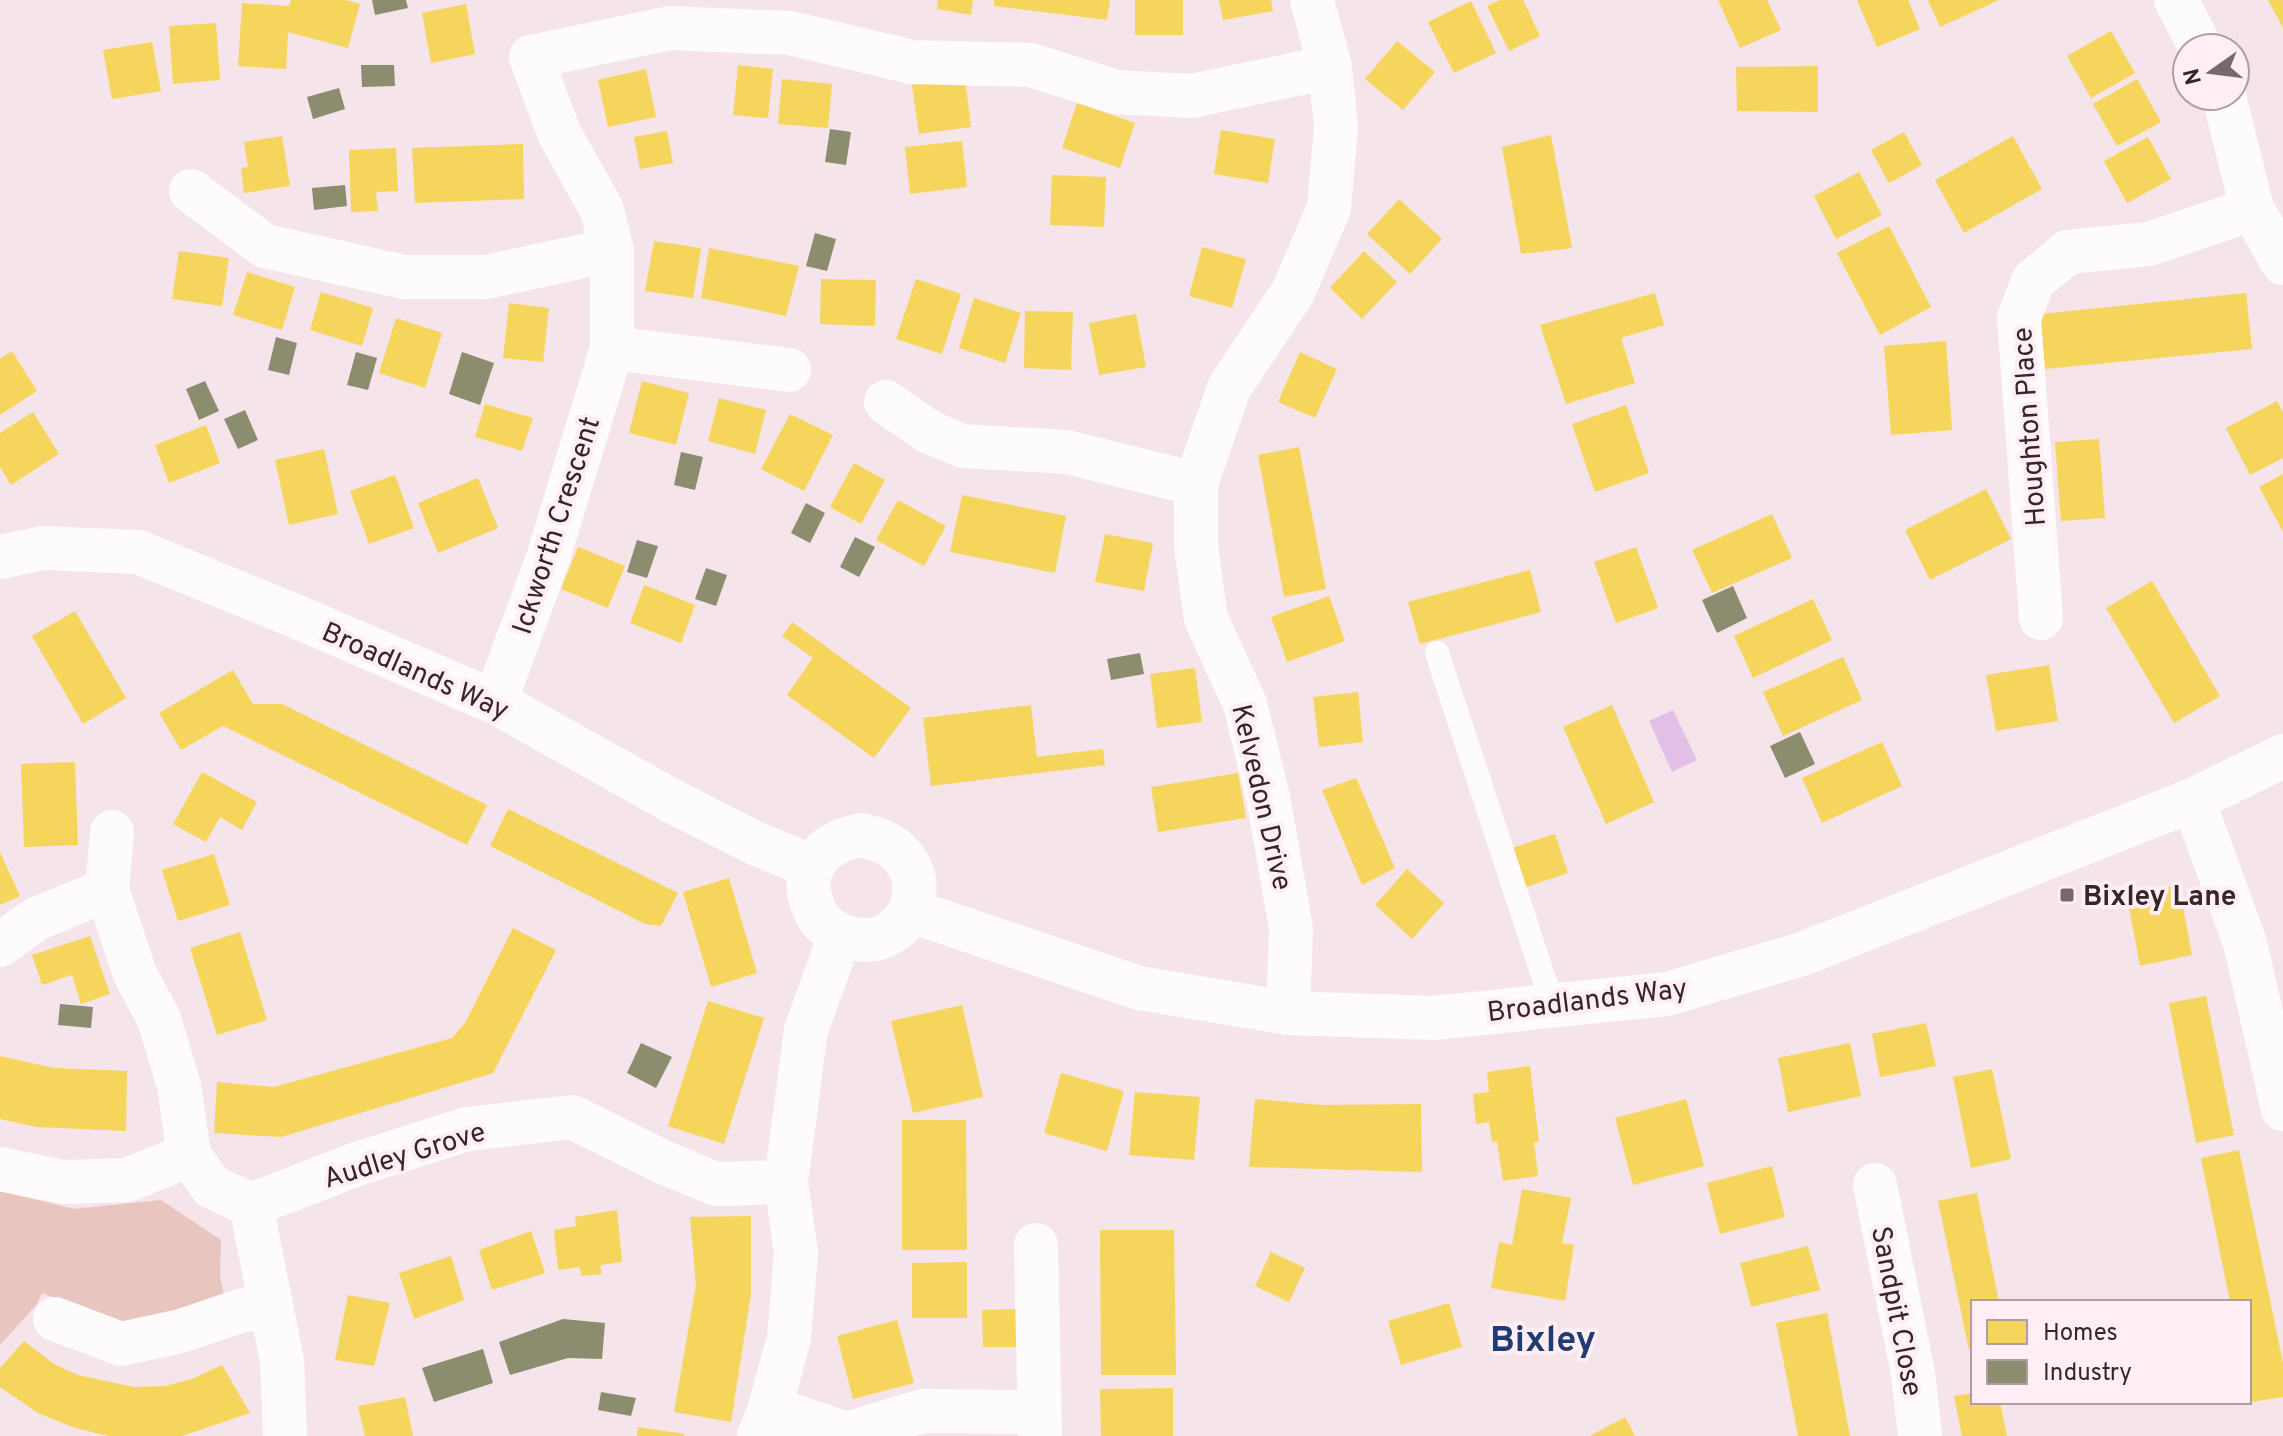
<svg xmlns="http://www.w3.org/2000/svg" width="2283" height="1436" font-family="Overpass,sans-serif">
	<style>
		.green { fill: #e8c5bf }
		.water { fill: #e2c0e6 }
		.homes { fill: #f6d55c }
		.industry { fill: #8c8c6e }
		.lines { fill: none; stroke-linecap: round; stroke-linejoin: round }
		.lane { stroke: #fefbfc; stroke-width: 24 }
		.street { stroke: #fefbfc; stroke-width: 44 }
		.poi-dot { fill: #78686d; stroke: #ffeef3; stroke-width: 3 }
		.labels { text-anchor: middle; stroke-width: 8; stroke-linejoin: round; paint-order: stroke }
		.street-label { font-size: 28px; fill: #35262a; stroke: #ffeef3 }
		.poi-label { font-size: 28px; font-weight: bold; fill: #35262a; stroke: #ffeef3; text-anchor: start }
		.district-label { font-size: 36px; font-weight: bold; fill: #1f3c73; stroke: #ffeef3 }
	</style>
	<rect width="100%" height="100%" fill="#f5e4e9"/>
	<polygon class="green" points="0,1191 74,1209 161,1200 221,1240 220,1276 225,1300 124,1326 42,1293 37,1304 0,1345"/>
	<polygon class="water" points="1673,710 1697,760 1672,772 1649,721"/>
	<g class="homes">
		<polygon points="291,0 346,0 360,4 348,48 288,32 286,69 238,66 242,3 289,6"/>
		<polygon points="938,0 973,0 971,15 937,9"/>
		<polygon points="994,0 1110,0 1107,20 994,6"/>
		<rect x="1135" y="0" width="48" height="35"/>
		<polygon points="1219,0 1271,0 1273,11 1223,20"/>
		<polygon points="1500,0 1523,0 1540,36 1509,51 1487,6"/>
		<polygon points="1718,0 1767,0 1781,30 1740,48"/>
		<polygon points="1857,0 1908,0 1920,29 1877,47"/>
		<polygon points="1928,0 1999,0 1940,27"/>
		<polygon points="2268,0 2283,0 2283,28"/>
		<polygon points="1471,1 1496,53 1454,73 1428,22"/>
		<polygon points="466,4 475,54 431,63 422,13"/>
		<polygon points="216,23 220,80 173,84 169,26"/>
		<polygon points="2111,31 2135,73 2091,98 2067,56"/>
		<polygon points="1397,41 1435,72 1403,110 1365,79"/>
		<polygon points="152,42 161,91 112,99 103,50"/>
		<polygon points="738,65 773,69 768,118 733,115"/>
		<polygon points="1818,66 1818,112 1737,111 1736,67"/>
		<polygon points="646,69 656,117 608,127 598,80"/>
		<polygon points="965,78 971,127 919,134 912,85"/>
		<polygon points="782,79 832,84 828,128 778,124"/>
		<polygon points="2137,79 2161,122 2117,146 2093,104"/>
		<polygon points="1077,103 1135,123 1120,168 1062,148"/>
		<polygon points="1221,130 1275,139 1268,183 1214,174"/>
		<polygon points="667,131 673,163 640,169 634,137"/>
		<polygon points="1904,132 1922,165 1889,183 1871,150"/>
		<polygon points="1551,135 1572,248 1521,254 1502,147"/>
		<polygon points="282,136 290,186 244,193 241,168 248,167 244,142"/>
		<polygon points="2013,136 2042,189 1964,233 1935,180"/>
		<polygon points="2148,137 2171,179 2127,203 2104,161"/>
		<polygon points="962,141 967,187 910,194 905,147"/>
		<polygon points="523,144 524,199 415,203 412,148"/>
		<polygon points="396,148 398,191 376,192 378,211 351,212 349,150"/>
		<polygon points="1859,172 1882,215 1836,239 1814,196"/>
		<polygon points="1052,175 1106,177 1104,227 1050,225"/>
		<polygon points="1399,199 1442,239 1410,274 1367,234"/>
		<polygon points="1889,226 1931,307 1880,335 1837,253"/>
		<polygon points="654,241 701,248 693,298 645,291"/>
		<polygon points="1202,247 1246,259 1232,308 1189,296"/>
		<polygon points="709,248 799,266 786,316 701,298"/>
		<polygon points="179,251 229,258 222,306 172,299"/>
		<polygon points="1364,251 1397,282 1362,319 1330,288"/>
		<polygon points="247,272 295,287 282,330 233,315"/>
		<polygon points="821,279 876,280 875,326 820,324"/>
		<polygon points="916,279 961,294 942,354 896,339"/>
		<polygon points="321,292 373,308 362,346 310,330"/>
		<polygon points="1655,293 1664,325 1621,338 1635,383 1566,404 1540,325"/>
		<polygon points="2246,293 2252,349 2045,369 2040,314"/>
		<polygon points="974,298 1021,313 1005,363 959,348"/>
		<polygon points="509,303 549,308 543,362 503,358"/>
		<polygon points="1025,311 1073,312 1071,370 1024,368"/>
		<polygon points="1136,314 1146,367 1099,375 1089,323"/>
		<polygon points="396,318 442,333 425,388 379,373"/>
		<polygon points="1946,341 1952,430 1891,435 1884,346"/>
		<polygon points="12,351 37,391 0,415 0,359"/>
		<polygon points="1300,352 1337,369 1315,418 1278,402"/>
		<polygon points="642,381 689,393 676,445 629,433"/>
		<polygon points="719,398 766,410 755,454 708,441"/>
		<polygon points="2277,401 2283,412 2283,458 2250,475 2226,428"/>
		<polygon points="485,404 533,418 522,451 475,437"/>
		<polygon points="1626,405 1649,473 1595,492 1572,424"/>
		<polygon points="33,412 59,454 11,485 0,467 0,433"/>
		<polygon points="790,414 833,435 804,491 761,469"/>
		<polygon points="206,425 220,463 169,483 155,445"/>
		<polygon points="2099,439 2105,518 2061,521 2055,442"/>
		<polygon points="1299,447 1326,589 1284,597 1258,455"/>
		<polygon points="324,449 338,514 289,525 275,460"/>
		<polygon points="854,463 885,480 861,524 830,507"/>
		<polygon points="2283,474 2283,532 2259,487"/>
		<polygon points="395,475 414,528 369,544 350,491"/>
		<polygon points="478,478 498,528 438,553 418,503"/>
		<polygon points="1986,489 2011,539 1930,580 1905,530"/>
		<polygon points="962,495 1066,516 1055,573 950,552"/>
		<polygon points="898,500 946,526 924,566 876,540"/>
		<polygon points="1772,514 1792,558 1712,593 1692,550"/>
		<polygon points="1105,534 1153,543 1144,591 1095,582"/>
		<polygon points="578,547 625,566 608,608 561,589"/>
		<polygon points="1636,547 1658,608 1616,623 1594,562"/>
		<polygon points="1530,570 1541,612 1420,644 1408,602"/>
		<polygon points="2152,581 2220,696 2174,723 2106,608"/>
		<polygon points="644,585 695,605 681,643 630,623"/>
		<polygon points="1329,596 1345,641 1287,662 1271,617"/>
		<polygon points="1813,599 1832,640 1753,678 1734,636"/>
		<polygon points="75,611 126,698 83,724 32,636"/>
		<polygon points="792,622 911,708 874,758 787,695 813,658 782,636"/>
		<polygon points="1843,657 1862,700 1783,736 1763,692"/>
		<polygon points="2049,665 2058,721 1996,731 1986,675"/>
		<polygon points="1195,668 1202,722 1157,728 1150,674"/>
		<polygon points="233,670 253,704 282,704 487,805 467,845 223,726 181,750 159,713"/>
		<polygon points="1358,692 1363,742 1319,747 1313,697"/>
		<polygon points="1031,705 1037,757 1103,749 1105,765 931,786 923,718"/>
		<polygon points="1612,705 1654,802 1606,824 1563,727"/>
		<polygon points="1882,742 1902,786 1822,823 1802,778"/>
		<polygon points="75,762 78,845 24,847 21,764"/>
		<polygon points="202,772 257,802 242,830 220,817 206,842 173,824"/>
		<polygon points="1238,773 1246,818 1158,832 1151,787"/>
		<polygon points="1356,778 1395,868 1362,885 1322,790"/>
		<polygon points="508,809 678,893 661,926 645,924 490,846"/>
		<polygon points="1555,834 1568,873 1523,888 1509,849"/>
		<polygon points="0,852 20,896 0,905"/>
		<polygon points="214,854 230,905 178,921 162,870"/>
		<polygon points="1407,869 1444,903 1412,939 1375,905"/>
		<polygon points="729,878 757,973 711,987 683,892"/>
		<polygon points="2179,885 2192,955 2140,966 2127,896"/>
		<polygon points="513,928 556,950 493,1073 281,1137 214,1133 217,1082 274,1087 452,1038 465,1023"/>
		<polygon points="240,932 267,1020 217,1035 190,948"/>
		<polygon points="90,936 110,994 81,1004 72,975 42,985 32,955"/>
		<polygon points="2206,996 2234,1135 2196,1143 2169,1003"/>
		<polygon points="708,1001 764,1018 724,1144 668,1126"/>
		<polygon points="962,1005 983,1097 913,1113 891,1021"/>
		<polygon points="1926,1023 1936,1066 1880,1077 1872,1034"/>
		<polygon points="1850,1043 1861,1096 1788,1112 1778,1058"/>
		<polygon points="0,1056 54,1068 127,1071 126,1131 37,1127 0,1119"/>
		<polygon points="1530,1066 1539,1142 1534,1142 1538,1176 1503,1181 1497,1141 1492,1142 1489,1122 1476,1124 1473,1094 1489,1092 1487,1072"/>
		<polygon points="1992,1069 2011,1159 1971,1168 1953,1077"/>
		<polygon points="1061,1073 1124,1091 1107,1151 1044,1133"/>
		<polygon points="1135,1092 1200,1097 1194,1160 1129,1155"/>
		<polygon points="1255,1099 1322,1105 1421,1104 1422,1172 1249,1167"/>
		<polygon points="1686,1099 1704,1166 1633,1185 1615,1118"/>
		<polygon points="902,1120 966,1120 967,1250 902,1250"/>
		<polygon points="2239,1150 2283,1363 2283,1397 2251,1402 2249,1302 2230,1302 2201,1158"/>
		<polygon points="1772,1166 1785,1217 1720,1234 1707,1183"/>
		<polygon points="1522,1189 1571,1198 1562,1243 1574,1245 1565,1301 1491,1288 1499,1242 1512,1245"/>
		<polygon points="1977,1193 1999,1302 1973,1302 1973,1349 1969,1350 1938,1201"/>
		<polygon points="617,1210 622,1262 600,1265 602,1274 581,1276 580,1267 558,1270 554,1230 576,1226 575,1217"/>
		<polygon points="751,1216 751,1294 731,1422 674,1412 696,1285 690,1217"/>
		<polygon points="1100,1230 1174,1230 1176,1375 1101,1375"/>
		<polygon points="531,1231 545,1273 492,1290 479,1250"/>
		<polygon points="1808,1246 1820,1290 1751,1307 1740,1263"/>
		<polygon points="1271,1252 1305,1268 1289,1302 1255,1286"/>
		<polygon points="451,1256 464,1300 414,1319 399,1273"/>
		<polygon points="967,1262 967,1318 912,1318 912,1263"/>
		<polygon points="348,1295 390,1303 374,1366 335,1360"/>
		<polygon points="1449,1303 1462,1347 1401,1365 1388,1321"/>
		<polygon points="1019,1309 1020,1347 983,1347 982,1310"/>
		<polygon points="1827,1313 1850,1436 1798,1436 1776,1323"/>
		<polygon points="897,1320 914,1383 853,1399 837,1336"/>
		<polygon points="24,1341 54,1364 78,1375 134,1387 165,1386 192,1379 222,1365 250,1413 182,1436 109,1436 75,1428 38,1413 0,1387 0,1368"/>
		<polygon points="1173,1388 1173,1436 1101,1436 1100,1389"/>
		<polygon points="1973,1393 1973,1402 2000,1402 2007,1436 1962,1436 1954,1396"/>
		<polygon points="405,1397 413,1436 365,1436 358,1406"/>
		<polygon points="1625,1417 1635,1436 1590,1436"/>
		<polygon points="638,1427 684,1434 684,1436 637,1436"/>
	</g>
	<g class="industry">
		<polygon points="372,0 406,0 408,8 375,15"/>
		<polygon points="361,65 394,65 395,86 362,87"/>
		<polygon points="339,88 345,109 313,119 307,97"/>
		<polygon points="830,129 851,132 846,165 825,162"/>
		<polygon points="345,185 347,206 314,210 312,188"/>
		<polygon points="815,233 836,239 827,271 806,266"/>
		<polygon points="276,337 297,343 289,375 268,370"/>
		<polygon points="356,352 377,358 368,390 347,385"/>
		<polygon points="462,352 494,363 480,405 449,394"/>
		<polygon points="205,381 219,411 199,420 186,389"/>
		<polygon points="245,410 258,440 238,449 224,419"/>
		<polygon points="681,452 703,457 695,490 674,485"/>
		<polygon points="806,503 825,513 810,543 791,533"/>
		<polygon points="855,537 875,547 859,577 840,567"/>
		<polygon points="637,540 658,546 647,578 627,572"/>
		<polygon points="706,568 727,575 716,606 695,599"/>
		<polygon points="1733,586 1747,618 1717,633 1702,600"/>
		<polygon points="1140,653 1144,674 1111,680 1107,659"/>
		<polygon points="1800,732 1815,764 1785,778 1770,746"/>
		<polygon points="60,1004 93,1007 91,1028 58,1025"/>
		<polygon points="641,1043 672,1057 656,1088 627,1073"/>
		<polygon points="563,1319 605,1323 602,1359 568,1358 510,1375 499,1342"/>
		<polygon points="483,1349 493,1383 434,1402 422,1368"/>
		<polygon points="601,1392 636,1398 631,1416 598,1410"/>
	</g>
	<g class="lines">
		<polyline class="lane" points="1437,653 1553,1006"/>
		<g class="street">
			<polyline points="2176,0 2201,48"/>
			<polyline points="2224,96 2252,209 2283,263"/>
			<polyline points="191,191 265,246 404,277 486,277 612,250"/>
			<polyline points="612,348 789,370"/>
			<polyline points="886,402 929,432 963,446 1067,452 1196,484"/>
			<polyline points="0,557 43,548 138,552 295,616 495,702 672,801 757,844 811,866"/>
			<polyline points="2041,618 2019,318 2033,281 2068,252 2149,244 2252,209"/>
			<polyline points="495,702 548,558 612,348 612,250 602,210 559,133 531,57 670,28 790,33 912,62 1031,65 1116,92 1191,96 1330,67"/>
			<polyline points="2193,800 2245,943 2283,1109"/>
			<polyline points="112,832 107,890 135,974 159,1019 179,1086 189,1155 212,1187 251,1205"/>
			<path d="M861 835C948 851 918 955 850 938 834 934 821 925 814 909 796 868 824 842 861 835Z"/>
			<polyline points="911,911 1139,988 1288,1013 1434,1018 1667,994 1802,954 2193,800 2283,756"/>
			<polyline points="0,945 36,919 107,890"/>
			<polyline points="1288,1013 1291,929 1283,882 1268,797 1245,704 1206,619 1196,546 1196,484 1229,388 1293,292 1329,208 1336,127 1330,67 1312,0"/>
			<polyline points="0,1169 64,1182 127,1180 189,1155"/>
			<polyline points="1875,1185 1913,1373 1920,1436"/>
			<polyline points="1036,1245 1040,1436"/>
			<polyline points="55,1319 121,1344 181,1331 240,1311 271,1304"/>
			<polyline points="770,1408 847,1434 922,1411 1038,1412"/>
			<polyline points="285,1436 282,1361 251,1205 357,1164 467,1129 572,1117 665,1163 716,1184 786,1182"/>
			<polyline points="759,1436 770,1408 789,1338 796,1253 786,1182 806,1030 840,936"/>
		</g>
	</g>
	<rect class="poi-dot" x="2059" y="887" width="16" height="16" rx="4"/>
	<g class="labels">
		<g class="street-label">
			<text transform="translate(2028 427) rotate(-94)" y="10">Houghton Place</text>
			<text transform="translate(555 525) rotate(-72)" y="10">Ickworth Crescent</text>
			<text transform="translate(416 670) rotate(24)" y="10">Broadlands Way</text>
			<text transform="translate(1263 797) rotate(77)" y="10">Kelvedon Drive</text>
			<text transform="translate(1587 999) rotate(-7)" y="10">Broadlands Way</text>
			<text transform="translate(404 1154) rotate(-17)" y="10">Audley Grove</text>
			<text transform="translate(1898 1311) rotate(79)" y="10">Sandpit Close</text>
		</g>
		<g class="poi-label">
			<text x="2083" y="905">Bixley Lane</text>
		</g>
		<g class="district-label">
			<text x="1543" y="1351">Bixley</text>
		</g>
	</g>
	<rect x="1971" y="1300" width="280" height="104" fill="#ffeef3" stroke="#ae9ea3" stroke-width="2"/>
	<rect x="1987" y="1320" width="40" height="24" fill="#f6d55c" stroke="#ae9ea3" stroke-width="2"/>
	<text x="2043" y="1340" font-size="24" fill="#35262a">Homes</text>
	<rect x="1987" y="1360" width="40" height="24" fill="#8c8c6e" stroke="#ae9ea3" stroke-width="2"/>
	<text x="2043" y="1380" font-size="24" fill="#35262a">Industry</text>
	<g transform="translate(2211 72) rotate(256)"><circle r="38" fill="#ffeef3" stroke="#ae9ea3" stroke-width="2"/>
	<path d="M0-6L14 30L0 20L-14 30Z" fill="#78686d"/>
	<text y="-12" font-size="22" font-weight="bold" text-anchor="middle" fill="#35262a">N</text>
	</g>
</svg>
